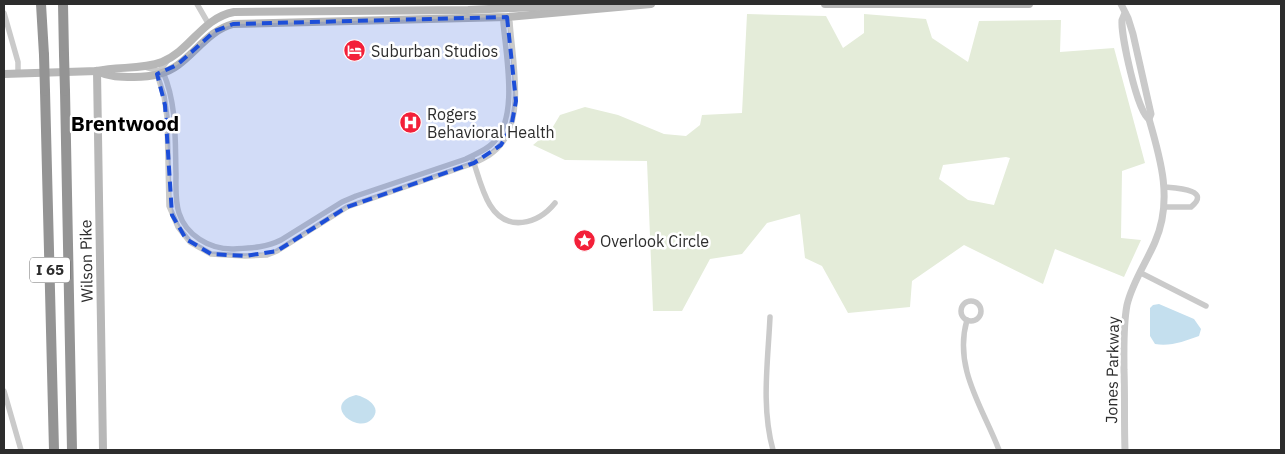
<svg xmlns="http://www.w3.org/2000/svg" width="1285" height="454" font-family="'IBM Plex Sans',sans-serif">
	<style>
		.green { fill: #e4ecd9; fill-rule: evenodd }
		.water { fill: #c4dfee }
		.lines { fill: none; stroke-linecap: round; stroke-linejoin: round }
		.minor { stroke: #cacaca; stroke-width: 5.5 }
		.tertiary { stroke: #cacaca; stroke-width: 7 }
		.secondary { stroke: #b7b7b7; stroke-width: 8 }
		.motorway { stroke: #949494; stroke-width: 10 }
		.motorway-bridge { stroke: #949494; stroke-width: 10 }
		.marked { fill: #1d4ed8; fill-opacity: 0.2; stroke: #1d4ed8; stroke-width: 4; stroke-dasharray: 10 6; stroke-linejoin: round }
		.labels { text-anchor: middle; stroke-width: 5; stroke-linejoin: round; paint-order: stroke }
		.shield { fill: #fff; stroke: #6c6c6c; stroke-width: 1 }
		.shield-label { font-size: 15px; font-weight: bold; fill: #2d2d2d }
		.poi-label { font-size: 16px; fill: #2d2d2d; stroke: #fff; text-anchor: start }
		.street-label { font-size: 16px; fill: #2d2d2d; stroke: #fff }
		.district-label { font-size: 21px; font-weight: bold; fill: #000; stroke: #fff }
	</style>
	<rect width="100%" height="100%" fill="#fff"/>
	<path class="green" d="M747 14 826 16 843 48 864 33V14L926 19 932 38 968 62 979 21 1061 20 1060 52 1114 48 1145 163 1122 171 1121 238 1141 240 1124 277 1055 249 1043 284 964 245 912 281 910 307 848 313 822 266 805 258 800 214 767 223 742 254 710 259 682 311H653L647 161 565 160 533 145 551 130 560 115 585 107 618 115 664 134 686 136 700 125 702 115 742 113ZM1006 157 1010 158 994 205 968 200 939 179 943 165Z"/>
	<g class="water">
		<path d="M1159 304 1194 319 1201 329 1199 336C1185 341 1170 347 1155 344L1150 336V308L1153 305Z"/>
		<path d="M356 395C366 397 383 407 372 419 357 435 321 404 356 395Z"/>
	</g>
	<g class="lines">
		<g class="minor">
			<polyline points="197,4 208,23"/>
			<polyline points="4,13 18,62 18,73"/>
			<path d="M168 60 157 74 164 96 167 117 169 206 178 227 190 242 211 254 245 256 267 255 277 251 347 207 474 163C485 158 495 153 502 143 525 114 512 57 510 22L506 20"/>
			<path d="M145 67 163 72C177 104 175 140 176 174 176 187 175 201 179 213 186 235 209 249 232 249 250 248 265 248 281 240L342 202 356 196 466 159C475 154 485 151 493 143 519 119 506 56 503 22L506 18"/>
			<path d="M473 160C478 175 482 192 490 205 507 233 538 224 555 203"/>
			<path d="M1164 207H1191C1213 189 1173 188 1164 187"/>
			<polyline points="1141,273 1206,306"/>
			<circle cx="971" cy="311" r="10"/>
			<path d="M770 317C768 361 761 407 773 450"/>
			<path d="M967 320C953 368 983 408 999 450"/>
			<polyline points="4,391 21,450"/>
		</g>
		<g class="tertiary">
			<polyline points="1121,4 1128,18 1133,34 1151,114 1149,119"/>
			<path d="M1125 450C1124 423 1125 397 1124 370 1124 348 1123 326 1127 305 1132 283 1146 263 1155 242 1173 201 1161 160 1149 119 1137 112 1121 35 1122 20 1123 18 1124 15 1125 13"/>
		</g>
		<g class="secondary">
			<polyline points="825,4 1029,4"/>
			<path d="M97 71C110 77 120 77 134 77 149 77 166 74 178 65 197 51 210 30 233 24L507 17 651 4"/>
			<polyline points="97,71 103,450"/>
			<path d="M4 74 97 71C118 66 141 70 162 62 190 51 202 18 234 12L468 10 579 5 600 7"/>
		</g>
		<g class="motorway">
			<polyline points="41,4 44,55"/>
			<polyline points="63,4 64,55"/>
			<polyline points="45,91 54,450"/>
			<polyline points="65,91 72,450"/>
		</g>
		<g class="motorway-bridge">
			<polyline points="44,55 45,91"/>
			<polyline points="64,55 65,91"/>
		</g>
	</g>
	<path class="marked" d="M507 17 516 101 511 128 501 145 474 163 347 207 277 251 245 256 211 254 186 239 172 215 165 105 157 74 177 65 215 31 233 24Z"/>
	<defs>
		<symbol id="hotel-disc" viewBox="-11 -11 22 22"><circle r="9.5" fill="#f32039" stroke="#fff"/><path d="M-6-4.5h1.5V1H6V5H4.5V3h-9V5H-6ZM-4 0a1.8 1.8 0 1 1 3.6 0ZM.5 0V-2.5h3Q6-2.5 6 0Z" fill="#fff"/></symbol>
		<symbol id="hospital-disc" viewBox="-11 -11 22 22"><circle r="9.5" fill="#f32039" stroke="#fff"/><path d="M-5-5h3v3.5h4V-5h3V5h-3V1.5h-4V5h-3Z" fill="#fff"/></symbol>
		<symbol id="sight-disc" viewBox="-11 -11 22 22"><circle r="9.5" fill="#f32039" stroke="#fff"/><path d="M0-6L1.8-2.2L6-1.7L2.9 1.2L3.7 5.4L0 3.3L-3.7 5.4L-2.9 1.2L-6-1.7L-1.8-2.2Z" fill="#fff"/></symbol>
	</defs>
	<g fill-rule="evenodd">
		<use href="#hotel-disc" x="342" y="38" width="25" height="25"/>
		<use href="#hospital-disc" x="398" y="110" width="25" height="25"/>
		<use href="#sight-disc" x="572" y="228" width="25" height="25"/>
	</g>
	<g class="labels">
		<rect class="shield" x="30" y="257.5" width="40" height="25" rx="4"/>
		<g class="shield-label">
			<text x="50" y="275">I 65</text>
		</g>
		<g class="poi-label">
			<text x="371" y="57">Suburban Studios</text>
			<text x="427" y="120">Rogers<tspan x="427" dy="18">Behavioral Health</tspan></text>
			<text x="600" y="247">Overlook Circle</text>
		</g>
		<g class="street-label">
			<text transform="translate(86 261) rotate(-91)" y="6">Wilson Pike</text>
			<text transform="translate(1112 370) rotate(-89)" y="6">Jones Parkway</text>
		</g>
		<g class="district-label">
			<text x="125" y="131">Brentwood</text>
		</g>
	</g>
	<rect width="1285" height="454" fill="none" stroke="#2d2d2d" stroke-width="10"/>
</svg>
